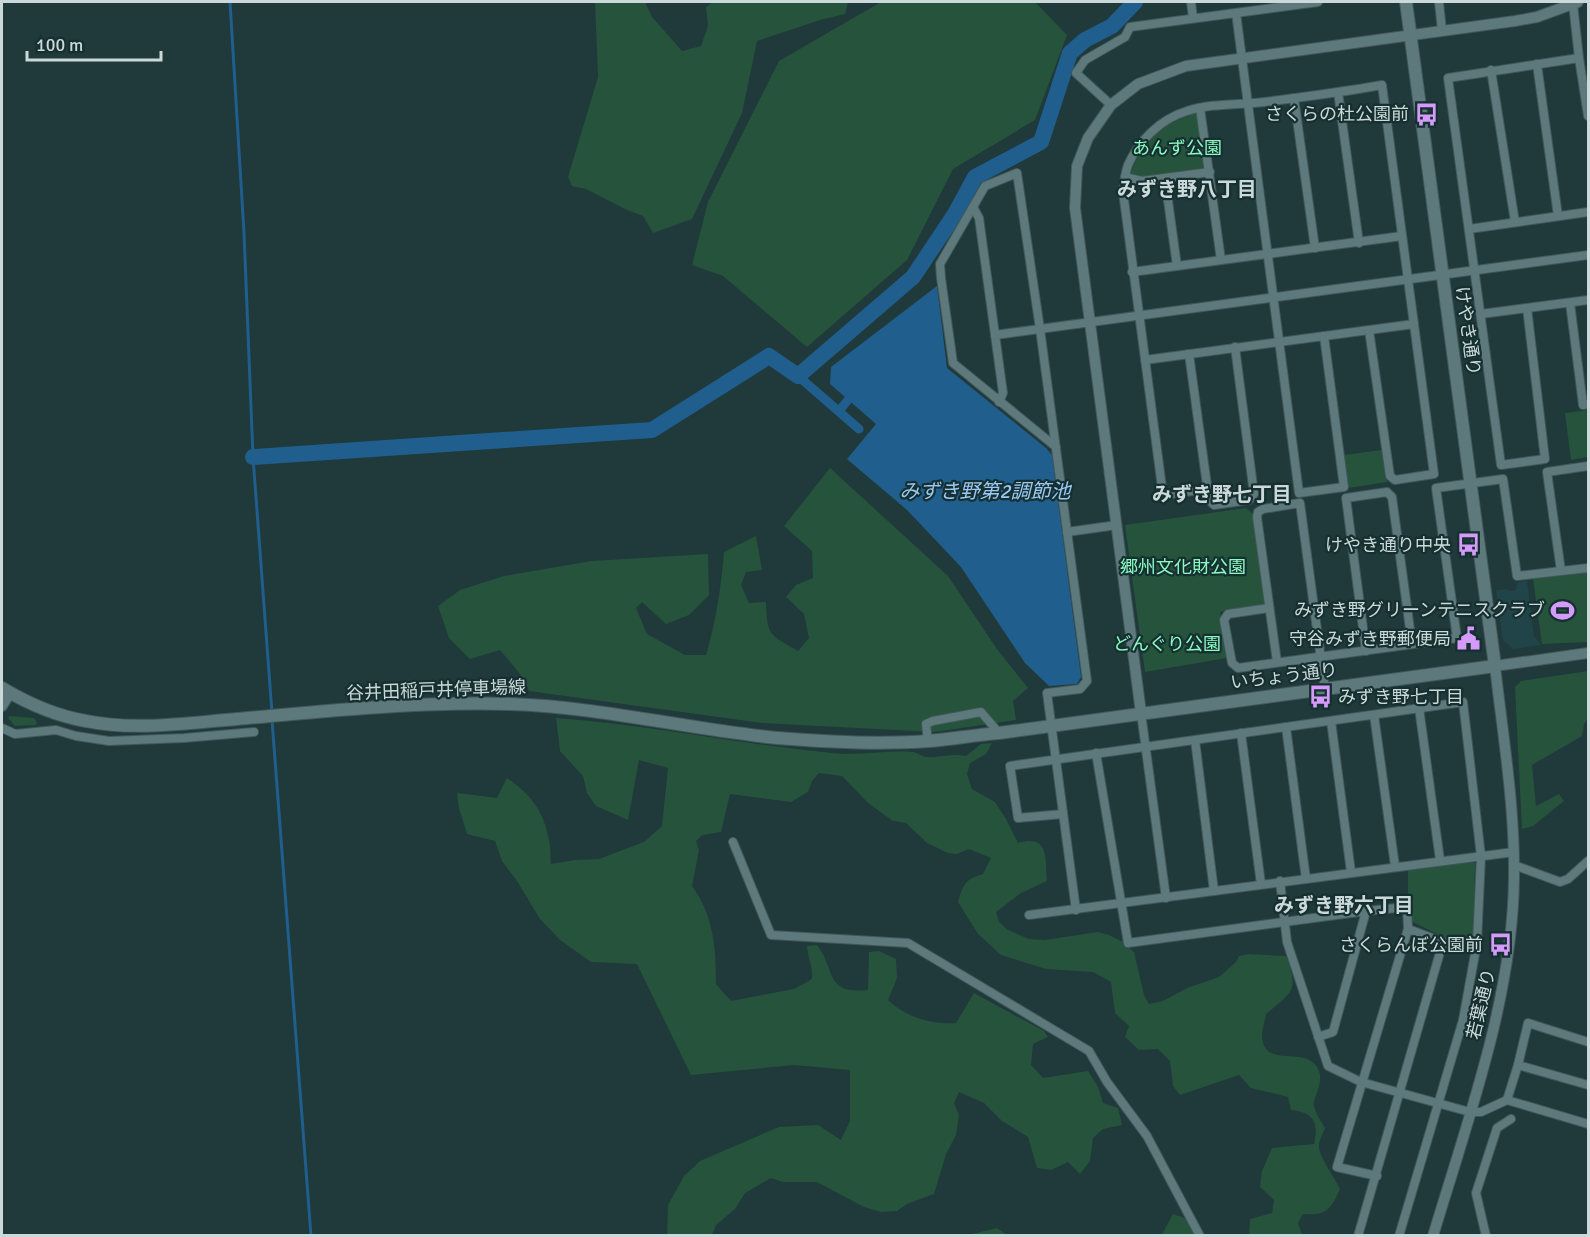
<svg xmlns="http://www.w3.org/2000/svg" width="1590" height="1237" font-family="Signika,'Noto Sans JP',sans-serif">
	<style>
		.built { fill: #204447 }
		.green { fill: #26533c }
		.water { fill: #205e8e }
		.lines { fill: none; stroke-linecap: round; stroke-linejoin: round }
		.stream { stroke: #205e8e; stroke-width: 3 }
		.canal { stroke: #205e8e; stroke-width: 9 }
		.river { stroke: #205e8e; stroke-width: 16 }
		.minor-casing { stroke: #415859; stroke-width: 10 }
		.tertiary-casing { stroke: #415859; stroke-width: 12 }
		.secondary-casing { stroke: #415859; stroke-width: 14 }
		.minor { stroke: #5e797c; stroke-width: 8 }
		.tertiary { stroke: #5e797c; stroke-width: 10 }
		.secondary { stroke: #5e797c; stroke-width: 12 }
		.labels { text-anchor: middle; stroke-width: 4.5; stroke-linejoin: round; paint-order: stroke }
		.poi-label { font-size: 18px; fill: #cbd9da; stroke: #162f31; text-anchor: end }
		.park-label { font-size: 18px; fill: #8bfac1; stroke: #162f31 }
		.street-label { font-size: 18px; fill: #cbd9da; stroke: #162f31 }
		.neighbourhood-label { font-size: 20px; font-weight: bold; fill: #cbd9da; stroke: #162f31 }
		.water-label { font-size: 20px; font-style: italic; fill: #9ac9f4; stroke: #162f31 }
	</style>
	<rect width="100%" height="100%" fill="#20393b"/>
	<polygon class="built" points="1527,581 1534,636 1541,645 1513,649 1503,640 1496,590 1507,589 1510,591 1515,591 1518,582"/>
	<g class="green">
		<polygon points="595,2 645,2 652,17 682,51 701,46 708,26 706,7 713,2 848,2 845,14 820,20 757,41 742,113 692,219 653,233 643,216 627,210 586,189 572,186 568,177 598,77"/>
		<polygon points="881,2 1035,2 1067,35 1035,120 953,169 907,260 807,347 723,276 692,265 708,202 779,61"/>
		<path d="M1195 113 1198 116 1206 168 1203 171 1141 178 1130 175C1143 139 1160 126 1195 113Z"/>
		<polygon points="1588,410 1588,457 1571,460 1565,413"/>
		<polygon points="1382,450 1387,482 1348,488 1344,455"/>
		<path d="M830 468 948 576 997 649 1028 688 1013 701 1016 720 934 732 762 723 529 691 520 674 500 650 470 659 449 638 438 606 460 590 504 576 592 561 708 554 709 595 689 615 666 624 642 602 636 608 647 634 685 655H706C716 621 721 588 724 552L756 536 762 570 746 572 741 585 749 603 766 602C767 636 769 634 798 651L809 638 804 614 786 597 796 585 813 578 812 551 784 526Z"/>
		<polygon points="1246,508 1253,514 1265,602 1262,605 1220,612 1227,658 1145,672 1125,525"/>
		<polygon points="1588,572 1588,642 1542,644 1533,579"/>
		<polygon points="1588,671 1588,719 1584,724 1582,736 1532,765 1536,806 1559,794 1564,801 1533,826 1522,829 1515,687 1521,681"/>
		<polygon points="10,716 34,718 37,723 36,725 15,726 8,718"/>
		<path d="M556 718C649 725 739 744 832 753 859 756 886 750 913 752 918 753 921 756 926 757 940 758 953 753 966 756L981 744 992 743 986 754 970 763 967 774 972 789 995 802 1006 819 1018 843C1050 834 1045 859 1047 881L1021 893 996 912 999 922 1008 930 1029 939 1045 940 1098 932 1109 935 1123 942 1134 952 1144 995 1149 1004 1163 1001 1187 988 1219 977 1236 962 1239 956 1248 954 1286 956C1299 991 1293 991 1266 1014 1265 1021 1262 1029 1262 1037 1265 1071 1308 1043 1319 1071 1323 1081 1316 1093 1314 1102 1313 1110 1321 1121 1325 1128 1323 1134 1319 1140 1319 1146 1318 1155 1335 1178 1340 1189 1331 1209 1327 1216 1303 1214L1298 1223 1302 1235H1249L1250 1219 1272 1213 1274 1200 1260 1187 1262 1171 1272 1148 1314 1144C1319 1123 1314 1112 1291 1110L1288 1097 1251 1088 1239 1075 1180 1095 1173 1086 1170 1061 1158 1049 1139 1050 1125 1037 1129 1026 1115 1013 1111 982 1093 972 1046 969 1001 955 978 934 958 902C963 885 965 879 983 874L991 858 969 849 957 854 948 853 927 843 906 823 893 821 868 803 842 776 819 773 812 781 808 792 791 802 730 794 721 832 702 835 696 841 699 850 692 886C714 916 716 949 716 984L731 1001 794 989 812 979C813 966 808 959 807 946L817 945C836 969 824 995 868 990L869 952 879 951 896 959 897 978 888 1000C906 1017 932 1025 956 1023L974 993 1044 1031 1048 1037 1033 1044 1031 1065 1043 1078 1088 1071 1098 1087 1103 1103 1118 1108 1122 1125 1103 1129 1093 1138 1090 1161 1080 1174 1068 1162 1051 1170 1037 1168 1028 1137 1002 1121 984 1103 959 1092 954 1103 959 1115 956 1135 946 1154 934 1194 907 1204 897 1211 881 1212 864 1207 817 1182H783L771 1178 745 1193 735 1209 716 1225 712 1235H667L668 1205 684 1176 700 1161 779 1127 818 1125 841 1140 850 1121V1070L794 1065 691 1075 637 964 591 962 560 940 540 919 517 881 502 861 495 841 467 834 459 808 457 793 497 798 507 778C531 794 544 812 549 840 551 848 550 857 551 864L575 860 599 859 644 842 662 826 668 768 639 760 628 820 596 806 587 793 583 776 560 751Z"/>
		<polygon points="1471,862 1475,863 1473,940 1471,944 1443,937 1413,922 1408,906 1408,869"/>
		<polygon points="1173,1214 1188,1219 1195,1235 1161,1236"/>
		<polygon points="997,1228 1007,1235 968,1235"/>
	</g>
	<polygon class="water" points="937,286 947,368 1046,448 1052,455 1081,677 1077,684 1049,686 1025,663 961,567 907,510 847,459 876,424 830,384 831,367"/>
	<g class="lines">
		<g class="stream">
			<polyline points="230,2 244,233 253,457 272,713"/>
			<polyline points="272,720 311,1236"/>
		</g>
		<g class="canal">
			<polyline points="798,376 859,429"/>
			<polyline points="839,411 848,400"/>
		</g>
		<polyline class="river" points="253,457 652,430 769,356 798,376 913,277 955,214 975,177 1041,142 1070,53 1085,40 1112,26 1135,2"/>
		<defs>
			<g id="minor">
				<polyline points="1191,2 1193,18"/>
				<polyline points="1439,2 1442,31"/>
				<polyline points="1573,4 1579,58 1588,116"/>
				<polyline points="1236,13 1299,493 1344,487 1324,336"/>
				<polyline points="1537,64 1558,216"/>
				<polyline points="1491,70 1515,222"/>
				<polyline points="1338,92 1359,243"/>
				<polyline points="1294,98 1315,248"/>
				<polyline points="1111,105 1076,73 1085,60 1125,37 1130,27 1318,2"/>
				<polyline points="1200,108 1221,260"/>
				<polyline points="1125,177 1142,181 1210,172"/>
				<polyline points="1165,179 1177,266"/>
				<polyline points="973,207 979,218 1003,393 999,402"/>
				<polyline points="1469,229 1588,212"/>
				<polyline points="1132,272 1402,236"/>
				<polyline points="1570,303 1583,405 1588,404"/>
				<polyline points="1527,308 1545,459 1501,465 1448,78 1579,58"/>
				<polyline points="1481,314 1588,300"/>
				<polyline points="995,335 1588,255"/>
				<polyline points="1189,354 1209,500 1214,505 1249,500 1254,494 1235,347"/>
				<polyline points="1145,360 1414,324"/>
				<polyline points="1056,447 953,363 941,278 940,264 985,186 1017,173 1040,329 1087,681 1080,689 1047,693 1076,910"/>
				<path d="M1207 489 1163 495 1123 192C1124 183 1125 173 1128 165 1139 140 1161 119 1187 111 1211 103 1239 105 1264 102 1304 97 1343 92 1382 85L1434 474 1395 480 1390 476 1369 330"/>
				<polyline points="1067,532 1117,525"/>
				<polyline points="1561,571 1547,472 1588,466"/>
				<polyline points="1269,608 1228,614 1224,620 1232,663 1238,668 1457,638 1436,488 1503,479 1517,576 1588,568"/>
				<polyline points="1366,651 1346,498 1387,492 1392,497 1412,644"/>
				<polyline points="1277,662 1257,517 1258,512 1263,509 1300,503 1325,689"/>
				<polyline points="1419,708 1440,860"/>
				<polyline points="1141,713 1166,898"/>
				<polyline points="1374,715 1395,866"/>
				<polyline points="1331,721 1351,872"/>
				<polyline points="1286,727 1306,879"/>
				<polyline points="2,728 15,734 56,730 76,736 109,741 184,738 254,732"/>
				<polyline points="1241,733 1261,884"/>
				<polyline points="1195,740 1214,891"/>
				<polyline points="928,741 926,724 933,721 981,712 999,733"/>
				<polyline points="1096,753 1128,943 1366,911 1407,907 1408,929 1337,1167 1377,1176"/>
				<polyline points="1063,814 1018,818 1010,766 1463,702 1481,856 1477,943 1463,1020 1399,1236"/>
				<polyline points="733,842 771,935 908,943 1089,1051 1107,1082 1147,1136 1200,1236"/>
				<polyline points="1514,865 1560,882 1568,879 1588,861"/>
				<polyline points="1280,881 1287,942 1328,1066 1361,1082 1470,1112 1481,1112 1507,1100 1588,1124"/>
				<polyline points="1029,915 1514,852"/>
				<polyline points="1408,929 1443,942 1476,949"/>
				<polyline points="1318,1037 1333,1032 1366,911"/>
				<polyline points="1518,1065 1588,1085"/>
				<polyline points="1507,1100 1518,1065 1528,1023 1588,1042"/>
				<polyline points="1358,1236 1443,942"/>
				<polyline points="1486,1236 1476,1193 1497,1128 1511,1119"/>
			</g>
			<g id="tertiary">
				<polyline points="2,706 10,693"/>
				<polyline points="1141,713 1075,208 1077,166 1088,138 1111,105 1138,84 1186,66 1515,21 1537,17 1578,2"/>
				<path d="M1433 1236C1467 1122 1513 998 1514 878 1515 807 1503 736 1495 666L1588 653"/>
			</g>
			<path id="secondary" d="M2 688C27 703 56 716 86 721 135 731 187 723 237 719 328 711 419 701 510 704 601 707 687 729 777 738 827 742 878 745 929 741 952 739 976 735 999 733L1495 666 1406 2"/>
		</defs>
		<use href="#minor" class="minor-casing"/>
		<use href="#tertiary" class="tertiary-casing"/>
		<use href="#secondary" class="secondary-casing"/>
		<use href="#minor" class="minor"/>
		<use href="#tertiary" class="tertiary"/>
		<use href="#secondary" class="secondary"/>
	</g>
	<defs>
		<symbol id="bus-bare" viewBox="-9 -9 18 18"><path d="M-5-6H5V4H4V6H2V4H-2V6H-4V4H-5ZM-3.5-4V0h7V-4ZM-3.5 1.2v1.5H-2V1.2ZM2 1.2v1.5H3.5V1.2Z" fill="#d59bfa" stroke="#162f31" stroke-width="2.5" paint-order="stroke"/></symbol>
		<symbol id="stadium-bare" viewBox="-9 -9 18 18"><path d="M0-5a6.5 5 0 1 0 0 10a6.5 5 0 1 0 0-10ZM-3.5-1.8h7v3.6h-7Z" fill="#d59bfa" stroke="#162f31" stroke-width="2.5" paint-order="stroke"/></symbol>
		<symbol id="civic-bare" viewBox="-9 -9 18 18"><path d="M-.6-6.5H3V-4.5H.6V-3L4-1V1h2V6H-6V1h2V-1L-.6-3ZM-1.2 2.5V6h2.4V2.5Z" fill="#d59bfa" stroke="#162f31" stroke-width="2.5" paint-order="stroke"/></symbol>
	</defs>
	<g fill-rule="evenodd">
		<use href="#bus-bare" x="1410" y="98" width="33" height="33"/>
		<use href="#bus-bare" x="1452" y="528" width="33" height="33"/>
		<use href="#stadium-bare" x="1546" y="594" width="33" height="33"/>
		<use href="#civic-bare" x="1452" y="622" width="33" height="33"/>
		<use href="#bus-bare" x="1304" y="680" width="33" height="33"/>
		<use href="#bus-bare" x="1484" y="928" width="33" height="33"/>
	</g>
	<g class="labels">
		<g class="poi-label">
			<text x="1409" y="120">さくらの杜公園前</text>
			<text x="1451" y="551">けやき通り中央</text>
			<text x="1545" y="616">みずき野グリーンテニスクラブ</text>
			<text x="1451" y="645">守谷みずき野郵便局</text>
			<text x="1338" y="703" text-anchor="start">みずき野七丁目</text>
			<text x="1483" y="951">さくらんぼ公園前</text>
		</g>
		<g class="park-label">
			<text x="1177" y="154">あんず公園</text>
			<text x="1183" y="573">郷州文化財公園</text>
			<text x="1167" y="650">どんぐり公園</text>
		</g>
		<g class="street-label">
			<text transform="translate(1468 331) rotate(82)" y="6">けやき通り</text>
			<text transform="translate(1284 676) rotate(-7)" y="6">いちょう通り</text>
			<text transform="translate(436 690) rotate(-2)" y="6">谷井田稲戸井停車場線</text>
			<text transform="translate(1481 1004) rotate(-77)" y="6">若葉通り</text>
		</g>
		<g class="neighbourhood-label">
			<text x="1187" y="196">みずき野八丁目</text>
			<text x="1222" y="501">みずき野七丁目</text>
			<text x="1344" y="912">みずき野六丁目</text>
		</g>
		<g class="water-label">
			<text x="985" y="498">みずき野第2調節池</text>
		</g>
	</g>
	<rect width="1590" height="1237" fill="none" stroke="#cbd9da" stroke-width="6"/>
	<path d="M27 51v9h134v-9" fill="none" stroke="#cbd9da" stroke-width="3"/>
	<text x="36" y="51" font-size="18" fill="#cbd9da" stroke="#162f31" stroke-width="4.5" paint-order="stroke">100 m</text>
</svg>
